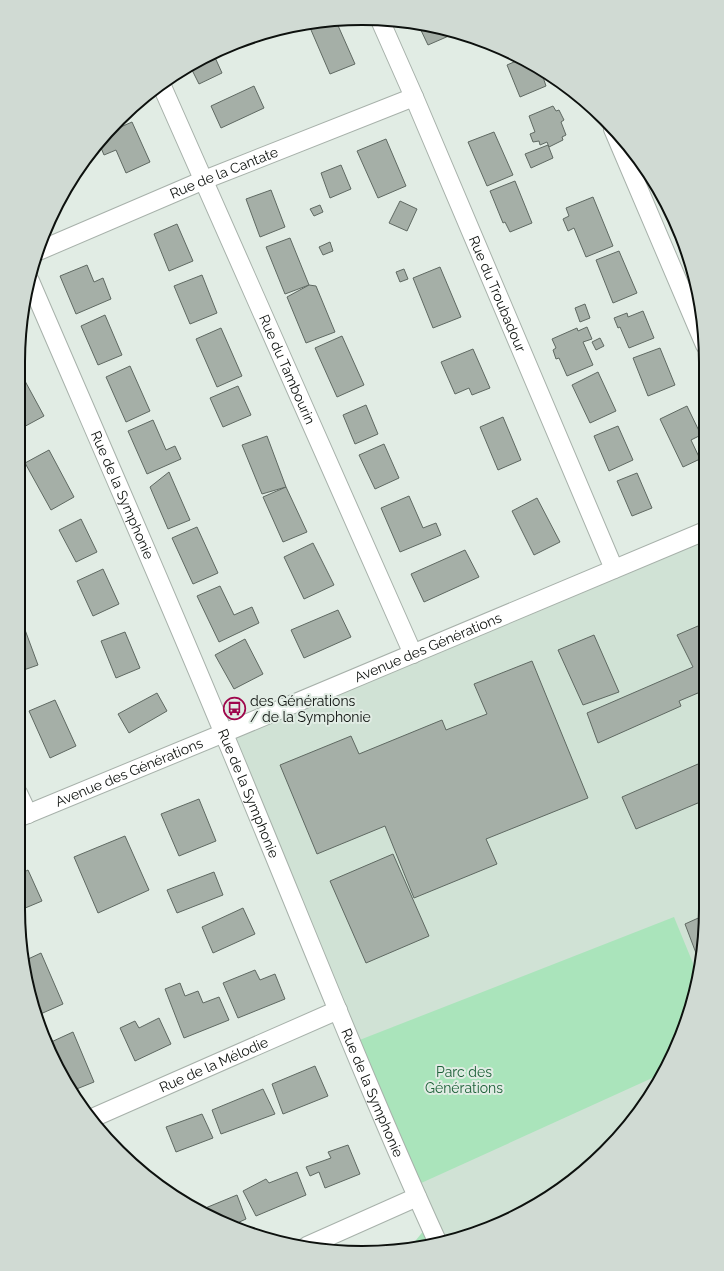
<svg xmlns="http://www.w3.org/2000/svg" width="724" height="1271" font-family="Raleway,sans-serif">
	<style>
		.built { fill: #d0e2d5 }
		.green { fill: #aae4bb }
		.building { fill: #a5afa7; stroke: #5f6962 }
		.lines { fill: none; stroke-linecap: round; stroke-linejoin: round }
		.minor-casing { stroke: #a7b1aa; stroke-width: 20 }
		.minor { stroke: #fff; stroke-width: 18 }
		.labels { text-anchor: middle; stroke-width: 4; stroke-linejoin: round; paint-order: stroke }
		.street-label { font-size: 14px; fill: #0d110e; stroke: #e1ece4 }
		.poi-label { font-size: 14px; fill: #0d110e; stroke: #e1ece4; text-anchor: start }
		.park-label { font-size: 14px; fill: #1e6139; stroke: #e1ece4 }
		.rim { fill: none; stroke: #0d110e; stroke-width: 2 }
	</style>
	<rect width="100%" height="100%" fill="#e1ece4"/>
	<polygon class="built" points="705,531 705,932 688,1020 648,1100 572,1182 473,1235 444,1239 224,733"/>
	<g class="green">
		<polygon points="674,917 697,973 688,1020 661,1074 419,1184 357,1041"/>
		<polygon points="429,1224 437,1241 412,1245"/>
	</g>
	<g class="building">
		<polygon points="336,21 355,64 330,74 308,23"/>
		<polygon points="418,24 429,25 449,31 451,35 428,45"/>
		<polygon points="213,53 222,73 199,84 190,66"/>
		<polygon points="521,59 544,71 544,73 542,74 546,86 520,97 507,65"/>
		<polygon points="254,86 264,108 221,128 211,106"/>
		<polygon points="553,106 556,111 559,110 564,120 561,122 566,135 562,137 563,140 549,147 547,142 540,145 539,141 533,142 530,134 535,132 529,116"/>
		<polygon points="132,122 150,162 126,173 116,150 104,155 99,143 105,136 108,135 107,133"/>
		<polygon points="494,132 513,175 487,186 468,142"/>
		<polygon points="386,139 406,186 378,198 357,151"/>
		<polygon points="548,145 553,158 531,168 525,154"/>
		<polygon points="341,165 351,189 330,198 321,173"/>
		<polygon points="515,181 532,223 510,232 505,222 503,223 490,191"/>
		<polygon points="271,190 285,227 260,237 246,199"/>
		<polygon points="593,197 613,246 586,257 574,228 568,231 563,219 569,216 566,208"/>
		<polygon points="400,201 417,209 407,231 389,223"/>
		<polygon points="320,205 323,212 314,216 310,209"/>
		<polygon points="177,224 193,261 169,271 154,234"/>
		<polygon points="290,238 309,285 285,294 266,247"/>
		<polygon points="330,242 333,251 323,255 319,247"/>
		<polygon points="619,251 637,293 613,303 596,260"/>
		<polygon points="87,265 94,282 103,278 111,299 76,314 60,276"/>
		<polygon points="440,267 461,317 433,328 413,278"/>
		<polygon points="404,269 408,279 400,282 396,272"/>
		<polygon points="202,275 217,313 190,324 174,286"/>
		<polygon points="309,285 316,286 335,332 306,343 287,297"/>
		<polygon points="585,304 590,318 580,322 575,308"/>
		<polygon points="643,311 654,338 629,348 620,327 618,328 614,318 627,313 628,317"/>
		<polygon points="105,315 122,355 98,365 81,326"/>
		<polygon points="587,327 592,339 583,342 593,365 567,376 559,358 556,359 553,350 556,348 552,339 577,328 578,331"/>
		<polygon points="221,328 242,376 217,387 196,339"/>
		<polygon points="342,336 364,385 337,397 315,348"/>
		<polygon points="600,338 604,346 596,350 592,342"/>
		<polygon points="660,348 675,385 648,396 633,358"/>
		<polygon points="473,349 490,388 472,395 469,388 455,394 441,362"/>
		<polygon points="130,366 150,411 126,422 106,377"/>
		<polygon points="19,370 44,416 20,429 19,427"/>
		<polygon points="598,372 616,411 590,423 572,385"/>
		<polygon points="238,386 251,415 223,427 210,398"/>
		<polygon points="366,405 378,434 355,444 343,415"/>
		<polygon points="687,406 701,435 691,440 700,459 683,467 660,419"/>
		<polygon points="503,417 521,460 498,470 480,427"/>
		<polygon points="153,420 166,450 175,446 181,459 147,474 128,431"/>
		<polygon points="618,426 633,460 609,471 594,436"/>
		<polygon points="267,436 286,487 262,494 242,445"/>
		<polygon points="384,444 399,478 375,489 359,455"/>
		<polygon points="49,450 74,497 51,510 25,463"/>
		<polygon points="169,472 190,520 168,529 150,487"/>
		<polygon points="637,473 652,508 632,516 617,481"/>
		<polygon points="286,487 307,532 283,542 263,497"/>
		<polygon points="409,496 423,528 436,523 441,535 400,552 381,508"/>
		<polygon points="537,498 560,542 534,555 512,511"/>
		<polygon points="81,519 97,552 76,562 59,530"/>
		<polygon points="197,527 218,573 193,584 172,538"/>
		<polygon points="313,543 334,585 304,599 284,557"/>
		<polygon points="465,550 479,577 424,602 411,574"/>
		<polygon points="103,569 119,604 93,616 77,581"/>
		<polygon points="220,586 234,615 252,607 259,623 219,642 197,596"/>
		<polygon points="338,610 351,637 304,658 291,630"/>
		<polygon points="21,619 38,665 18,672 18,620"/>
		<polygon points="705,623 705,690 679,701 681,706 598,743 587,713 693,667 677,635"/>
		<polygon points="125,632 140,668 116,678 101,641"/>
		<polygon points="594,635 619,692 583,705 558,650"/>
		<polygon points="245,639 263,674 234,689 215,655"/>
		<polygon points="532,661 588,798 486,839 497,864 414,898 385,826 317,854 280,765 351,736 359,754 442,720 446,730 487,714 474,684"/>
		<polygon points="157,693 167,711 129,733 118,714"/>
		<polygon points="55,700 76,746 50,758 29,711"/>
		<polygon points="705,761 705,800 636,829 622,797"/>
		<polygon points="199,799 216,841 179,856 161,814"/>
		<polygon points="125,836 149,890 98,913 74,857"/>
		<polygon points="393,854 429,936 366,963 330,881"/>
		<polygon points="28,870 42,901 18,911 18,875"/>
		<polygon points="214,872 223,895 177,913 167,890"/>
		<polygon points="243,908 255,934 213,953 202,927"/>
		<polygon points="705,915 705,932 699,961 685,924"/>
		<polygon points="41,953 63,1004 36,1016 26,960"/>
		<polygon points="255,970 260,980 275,974 285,999 238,1018 223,983"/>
		<polygon points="180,983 185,996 198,991 203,1003 219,997 229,1020 184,1038 165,989"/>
		<polygon points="159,1018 171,1044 135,1061 120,1028 135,1021 139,1028"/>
		<polygon points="73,1032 94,1082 74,1090 49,1043"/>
		<polygon points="315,1066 328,1096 283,1114 272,1084"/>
		<polygon points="263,1089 275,1114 221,1134 212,1110"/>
		<polygon points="202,1114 213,1138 176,1152 166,1127"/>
		<polygon points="348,1145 360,1174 325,1188 319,1172 310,1176 306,1167 331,1158 328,1152"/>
		<polygon points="297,1172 306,1195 256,1216 243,1191 266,1179 269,1183"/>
		<polygon points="237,1195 246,1219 235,1224 203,1209"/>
	</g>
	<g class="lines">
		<defs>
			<g id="minor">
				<path id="s1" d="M380 20 414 97 614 569"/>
				<path id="s2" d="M161 84 413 654"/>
				<polyline points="613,129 705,345"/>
				<path id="s3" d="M36 252 204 180 414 97"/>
				<path id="s4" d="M30 281C95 432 161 582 224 734 295 903 361 1074 437 1241"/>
				<polyline points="18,793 28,814"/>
				<path id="s5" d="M18 818 224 733 705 531"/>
				<path id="s6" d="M90 1119 338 1010"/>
				<polyline points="307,1246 417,1197"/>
			</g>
		</defs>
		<use href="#minor" class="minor-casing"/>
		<use href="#minor" class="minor"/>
	</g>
	<defs>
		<symbol id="bus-ring" viewBox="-11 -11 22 22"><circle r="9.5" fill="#e1ece4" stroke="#9f074c" stroke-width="1.5"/><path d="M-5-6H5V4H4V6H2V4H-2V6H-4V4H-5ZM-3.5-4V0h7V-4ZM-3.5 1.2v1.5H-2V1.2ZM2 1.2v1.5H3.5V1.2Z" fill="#9f074c"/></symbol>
	</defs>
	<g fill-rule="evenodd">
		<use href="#bus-ring" x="222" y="696" width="25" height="25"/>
	</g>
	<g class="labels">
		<g class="street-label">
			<text dy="5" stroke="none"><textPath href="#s3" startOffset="204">Rue de la Cantate</textPath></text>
			<text dy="5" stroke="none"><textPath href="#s1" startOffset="298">Rue du Troubadour</textPath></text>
			<text dy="5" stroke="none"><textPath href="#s2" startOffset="312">Rue du Tambourin</textPath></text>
			<text dy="5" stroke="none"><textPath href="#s4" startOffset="233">Rue de la Symphonie</textPath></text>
			<text dy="5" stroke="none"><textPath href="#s5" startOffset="444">Avenue des Générations</textPath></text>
			<text dy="5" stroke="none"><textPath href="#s5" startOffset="120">Avenue des Générations</textPath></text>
			<text dy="5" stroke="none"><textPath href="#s4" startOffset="557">Rue de la Symphonie</textPath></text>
			<text dy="5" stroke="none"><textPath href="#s6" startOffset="135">Rue de la Mélodie</textPath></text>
			<text dy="5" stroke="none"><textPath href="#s4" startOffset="881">Rue de la Symphonie</textPath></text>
		</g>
		<g class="poi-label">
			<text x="250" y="706">des Générations<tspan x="250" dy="16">/ de la Symphonie</tspan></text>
		</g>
		<g class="park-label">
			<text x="464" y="1077">Parc des<tspan x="464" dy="16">Générations</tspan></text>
		</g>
	</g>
	<path d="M0 0H724V1271H0ZM362 25H362A337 337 0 0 1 699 362V909A337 337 0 0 1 362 1246H362A337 337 0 0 1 25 909V362A337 337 0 0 1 362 25Z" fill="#d0dad3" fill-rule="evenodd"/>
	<path class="rim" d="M362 25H362A337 337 0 0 1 699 362V909A337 337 0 0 1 362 1246H362A337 337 0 0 1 25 909V362A337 337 0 0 1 362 25Z"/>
</svg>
